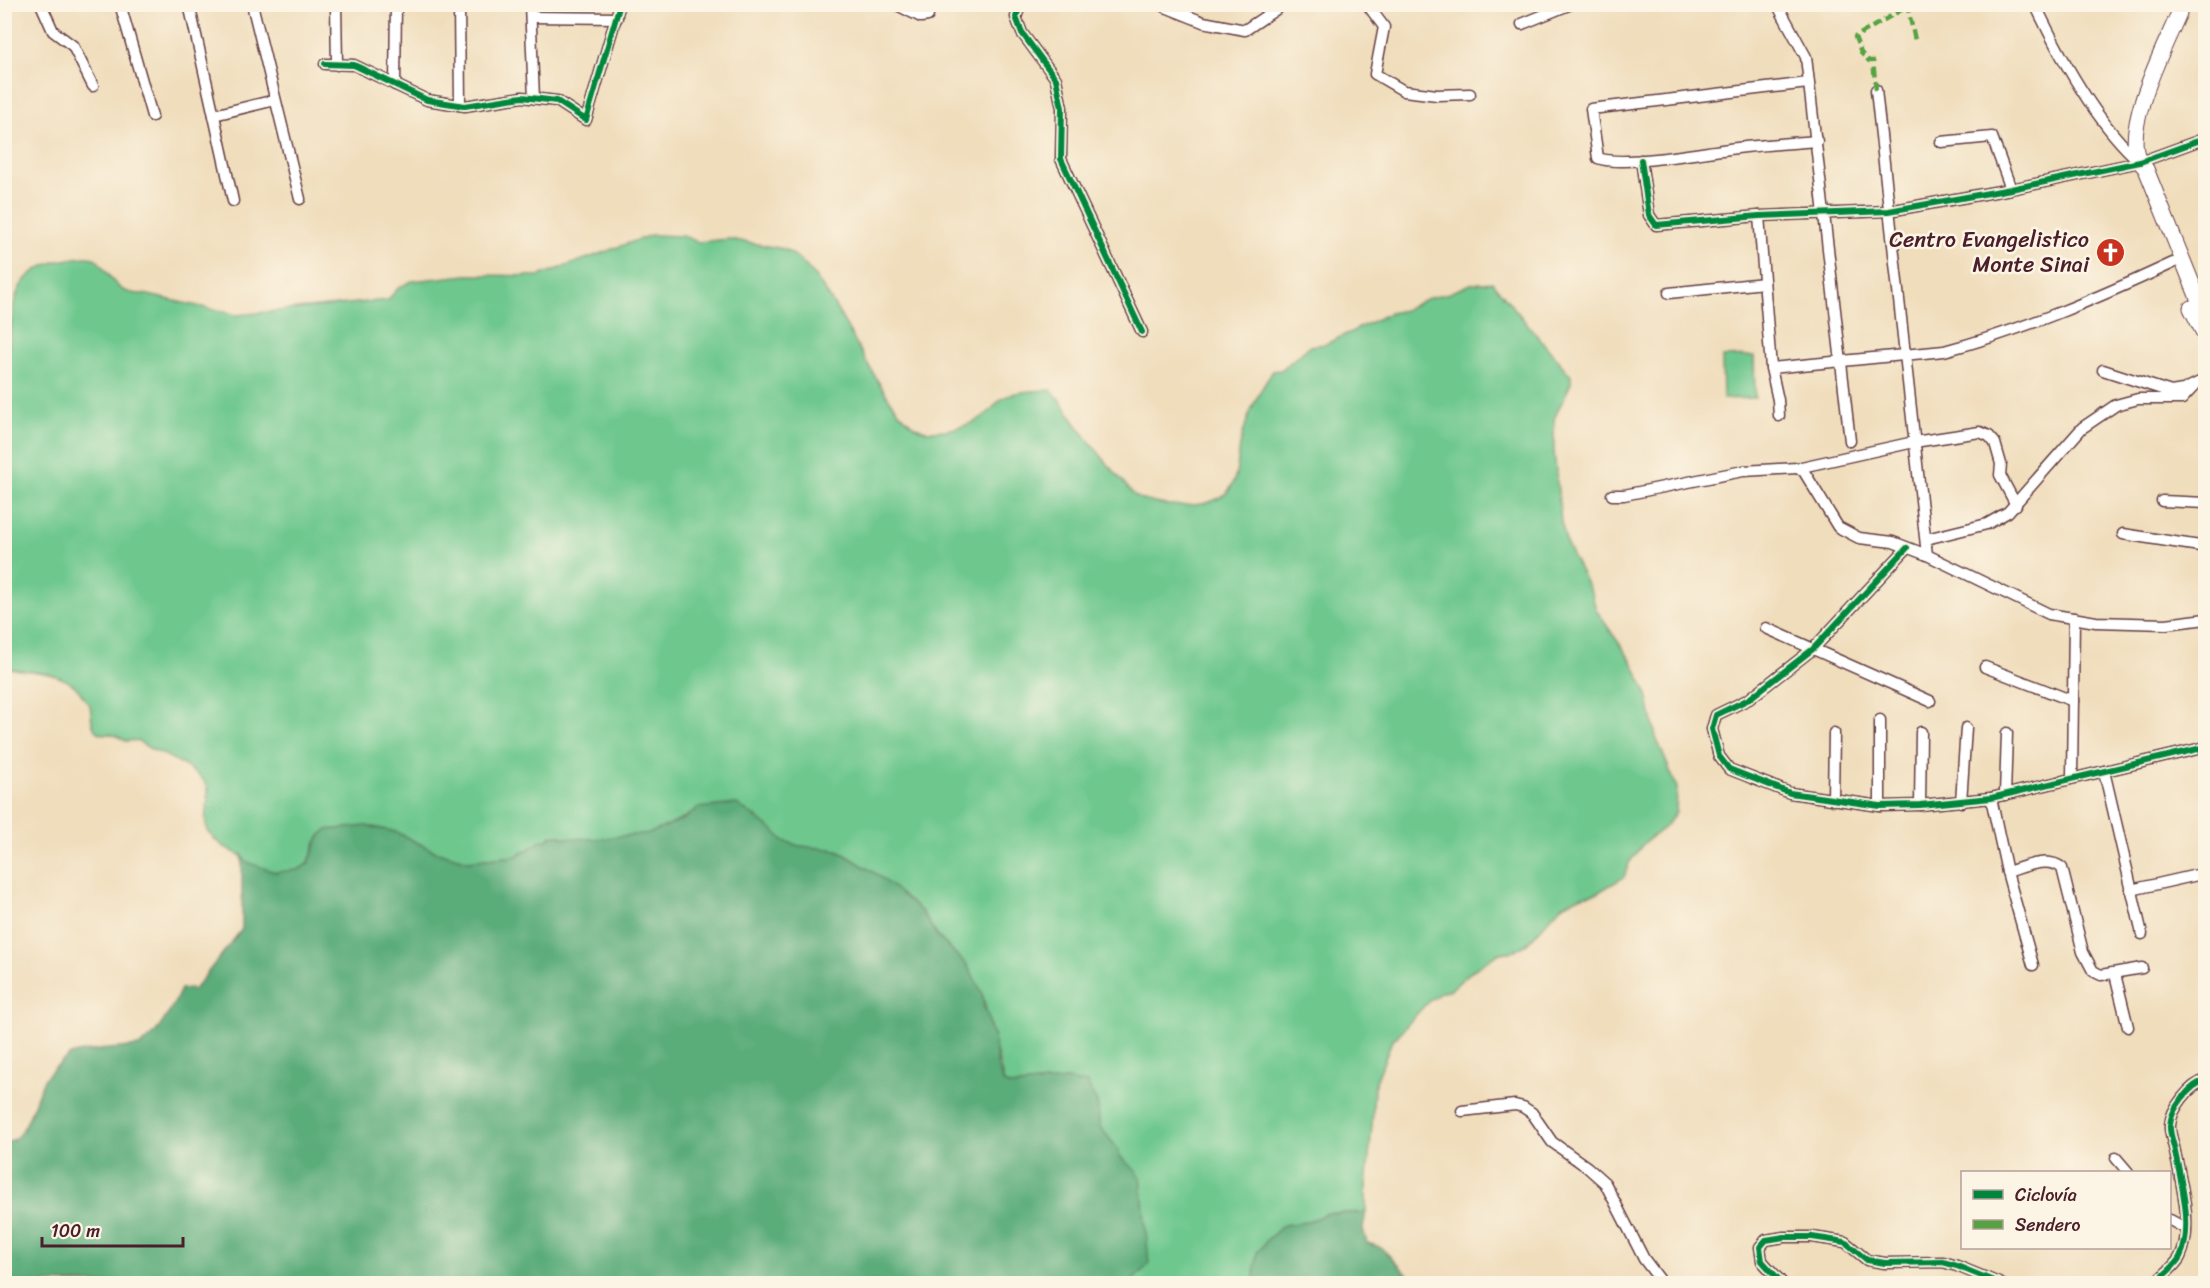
<svg xmlns="http://www.w3.org/2000/svg" width="2210" height="1288" font-family="Sriracha,sans-serif">
	<style>
		.green { fill: #6ec88e; stroke: #5c745c; stroke-width: 1.5 }
		.forest { fill: #5aac79; stroke: #526652; stroke-width: 1.5 }
		.lines { fill: none; stroke-linecap: round; stroke-linejoin: round }
		.street-casing { stroke: #633c41; stroke-width: 13 }
		.secondary-casing { stroke: #633c41; stroke-width: 17 }
		.street { stroke: #fff; stroke-width: 10 }
		.secondary { stroke: #fff; stroke-width: 15 }
		.quiet { stroke: #56a243; stroke-width: 4.5; stroke-dasharray: 9 4.5; stroke-linecap: butt }
		.cycleway-casing { stroke: #fcf5e5; stroke-width: 10 }
		.cycleway { stroke: #00873e; stroke-width: 6 }
		.labels { text-anchor: middle; stroke-width: 5; stroke-linejoin: round; paint-order: stroke }
		.poi-label { font-size: 22px; fill: #4a1f2b; stroke: #fcf5e5; text-anchor: end }
	</style>
	<rect width="100%" height="100%" fill="#fcf5e5"/>
	<filter id="ink" filterUnits="userSpaceOnUse"><feTurbulence type="fractalNoise" baseFrequency=".0167" numOctaves="2"/><feDisplacementMap in="SourceGraphic" scale="12" xChannelSelector="R" yChannelSelector="G"/><feConvolveMatrix kernelMatrix="1 2 1 2 8 2 1 2 1" color-interpolation-filters="sRGB"/></filter>
	<filter id="wash" filterUnits="userSpaceOnUse"><feTurbulence type="fractalNoise" baseFrequency=".008" numOctaves="4" result="noise"/><feDisplacementMap in="SourceGraphic" scale="24" xChannelSelector="R" yChannelSelector="G"/><feGaussianBlur stdDeviation="1.35" result="paint"/><feColorMatrix in="noise" values="0 0 0 0 0 0 0 0 0 0 0 0 0 0 0 0 0 1.4 0 .05"/><feComposite in="paint" operator="in"/></filter>
	<g filter="url(#wash)">
		<rect width="100%" height="100%" fill="#f0ddbc"/>
		<g class="green">
			<path d="M651 235 683 236 698 242 729 239 784 249C840 276 881 429 929 431 949 431 974 426 989 412 996 405 1000 398 1010 395 1022 390 1038 391 1051 390 1061 399 1068 413 1076 424 1095 449 1114 472 1134 495 1153 509 1214 511 1229 490 1239 476 1237 458 1241 441 1248 413 1257 395 1273 371L1281 370 1310 346 1326 344 1390 313 1405 310 1426 299 1449 293 1471 284 1492 282 1571 376V383L1554 419V451L1561 522 1567 545 1592 594 1596 610 1632 662 1646 690 1656 737 1677 788 1676 812 1667 825 1643 844 1629 863 1624 877 1597 893 1582 896 1561 906 1529 942 1515 951 1500 953 1493 957 1473 970 1449 991 1441 992 1423 1007 1391 1043 1374 1087 1372 1126 1366 1187V1211L1360 1213H1328L1307 1222 1284 1225 1268 1239 1257 1253 1253 1283H1130L1143 1268 1125 1160 1120 1157 1118 1149 1100 1127 1097 1103 1066 1080 1010 1086 1004 1083 982 993 967 965 938 937 921 911 871 871 838 850 799 846 784 841 755 816 748 813 698 808C685 818 668 828 652 833 638 837 569 843 559 835L552 836 548 840 540 841 537 845 516 856 468 861 434 851 396 832 374 827 327 830C303 846 324 874 276 872 268 872 253 867 246 862 241 858 246 858 240 855 228 849 215 843 208 831 199 814 219 791 199 776 184 764 168 756 151 749 146 747 142 742 135 741 132 740 130 741 126 741 122 739 118 736 114 735 107 733 98 736 94 728 91 722 91 711 90 705 83 699 81 690 72 684 53 670 26 673 5 667L4 372C18 320 0 279 55 262 65 260 86 254 96 259 99 261 102 266 104 269 117 287 121 294 144 294L237 315 388 300 398 288 412 281 467 275 539 276Z"/>
			<polygon points="1754,356 1755,398 1723,399 1722,357"/>
		</g>
		<g class="forest">
			<path d="M737 804 773 830 784 841 799 846 830 849 844 854 878 875 921 911 938 937 967 965 982 993 984 1008 988 1015 990 1030 994 1037 998 1068 1004 1083 1010 1086 1066 1080 1087 1083 1097 1103 1100 1127 1118 1149 1120 1157 1136 1171 1141 1178 1149 1264 1130 1283H5V1143C28 1140 34 1097 44 1080 48 1073 65 1058 71 1055 79 1050 128 1048 141 1046 144 1040 150 1039 154 1034 165 1021 174 1005 181 989L191 988 193 991 242 929V855L246 862 275 872 298 870 309 863 317 841 321 835 327 830 366 826 396 832 434 851 468 861 516 856 536 845 540 841 548 840 551 836 559 835 564 838 595 839 650 833 686 818 698 808Z"/>
			<path d="M1366 1211 1363 1229 1367 1243C1371 1244 1377 1246 1381 1248 1386 1252 1411 1277 1414 1283H1253L1257 1253 1268 1239 1284 1225 1307 1222 1328 1213H1360Z"/>
		</g>
	</g>
	<g filter="url(#ink)">
		<g class="lines">
			<defs>
				<g id="street">
					<polyline points="41,4 53,31 73,46 93,86"/>
					<polyline points="120,4 152,116"/>
					<polyline points="189,4 233,201"/>
					<polyline points="252,4 300,199"/>
					<polyline points="336,4 337,65"/>
					<polyline points="459,4 460,105"/>
					<polyline points="530,4 534,98"/>
					<polyline points="895,4 921,17 928,16 927,4"/>
					<polyline points="1021,4 1016,17 1022,33 1056,79 1062,108 1061,159 1142,332"/>
					<polyline points="1158,4 1203,22 1245,30 1284,4"/>
					<polyline points="1367,4 1384,27 1375,74 1404,91 1437,95 1470,94"/>
					<polyline points="1777,4 1806,57 1850,441"/>
					<path d="M2035 4C2060 57 2097 124 2140 162"/>
					<polyline points="531,17 617,18"/>
					<polyline points="1522,24 1571,4"/>
					<polyline points="325,64 354,65 427,100 465,106 522,97 557,101 586,120 620,4"/>
					<path d="M1808 83 1591 109 1598 158C1623 168 1707 151 1737 148 1764 145 1790 143 1817 141"/>
					<polyline points="395,85 396,4"/>
					<polyline points="1876,90 1927,555"/>
					<polyline points="214,115 275,100"/>
					<polyline points="1941,142 1992,137 2011,189"/>
					<polyline points="1641,160 1649,215 1656,225 1759,216 1889,211 2011,189 2140,162 2206,138"/>
					<polyline points="1759,216 1771,368 1778,400 1779,416"/>
					<polyline points="1669,293 1764,283"/>
					<path d="M1771 368 1944 351C2023 330 2098 298 2173 263"/>
					<polyline points="2103,370 2171,392 2183,390 2206,379"/>
					<polyline points="1797,468 1803,470 1838,527 1859,538 1893,542 1927,555 2049,614 2096,622 2166,624 2206,619"/>
					<polyline points="1612,495 1624,495 1743,471 1797,468 1914,442 1980,432 1989,436 1995,443 2001,464 2000,475 2016,505"/>
					<polyline points="2162,501 2206,503"/>
					<polyline points="2123,534 2206,547"/>
					<polyline points="1926,539 1987,524 2008,512 2082,428 2116,405 2138,399 2182,399 2195,385"/>
					<polyline points="1907,548 1813,649 1749,699 1716,715 1712,729 1719,756 1729,769 1790,793 1880,806 1920,805 1991,798 2206,747"/>
					<polyline points="1766,628 1930,701"/>
					<polyline points="1985,667 2073,701"/>
					<polyline points="2104,771 2142,934"/>
					<polyline points="2072,778 2074,618"/>
					<polyline points="2005,795 2007,733"/>
					<polyline points="1991,798 2007,872 2033,965"/>
					<polyline points="1833,800 1834,733"/>
					<polyline points="1961,802 1966,728"/>
					<polyline points="1920,805 1921,732"/>
					<polyline points="1880,806 1880,720"/>
					<path d="M2007 872C2024 867 2047 856 2062 868L2083 952 2093 971 2101 975 2142 968"/>
					<polyline points="2131,890 2206,873"/>
					<polyline points="2115,974 2128,1027"/>
					<polyline points="1462,1111 1515,1105 1523,1107 1532,1113 1552,1142 1587,1167 1605,1183 1644,1259 1663,1284"/>
					<polyline points="2116,1158 2128,1172"/>
					<polyline points="2170,1220 2185,1228"/>
					<polyline points="1783,1284 1762,1261 1760,1247 1766,1240 1784,1237 1812,1237 1845,1242 1867,1260 1885,1263 1943,1262 1957,1266 2001,1284"/>
					<path d="M2154 1284C2162 1276 2175 1267 2180 1257 2194 1229 2181 1181 2175 1152 2174 1144 2169 1133 2170 1125 2171 1109 2190 1084 2206 1080"/>
				</g>
				<g id="secondary">
					<path d="M2180 4 2179 13C2165 46 2124 124 2138 158 2140 162 2143 166 2146 169L2206 318"/>
					<polyline points="2191,308 2206,337"/>
				</g>
			</defs>
			<use href="#street" class="street-casing"/>
			<use href="#secondary" class="secondary-casing"/>
			<use href="#street" class="street"/>
			<use href="#secondary" class="secondary"/>
			<g class="quiet">
				<polyline points="1907,4 1915,40"/>
				<polyline points="1876,90 1873,61 1869,61 1861,53 1855,37 1908,6"/>
			</g>
			<defs>
				<g id="cycleway">
					<polyline points="1021,4 1016,17 1022,33 1056,79 1062,108 1061,159 1142,332"/>
					<polyline points="325,64 354,65 427,100 465,106 522,97 557,101 586,120 620,4"/>
					<polyline points="1641,160 1649,215 1656,225 1759,216 1889,211 2011,189 2140,162 2206,138"/>
					<polyline points="1907,548 1813,649 1749,699 1716,715 1712,729 1719,756 1729,769 1790,793 1880,806 1920,805 1991,798 2206,747"/>
					<polyline points="1783,1284 1762,1261 1760,1247 1766,1240 1784,1237 1812,1237 1845,1242 1867,1260 1885,1263 1943,1262 1957,1266 2001,1284"/>
					<path d="M2154 1284C2162 1276 2175 1267 2180 1257 2194 1229 2181 1181 2175 1152 2174 1144 2169 1133 2170 1125 2171 1109 2190 1084 2206 1080"/>
				</g>
			</defs>
			<use href="#cycleway" class="cycleway-casing"/>
			<use href="#cycleway" class="cycleway"/>
		</g>
	</g>
	<defs>
		<symbol id="church-disc" viewBox="-11 -11 22 22"><circle r="9.5" fill="#c8321e" stroke="#fcf5e5"/><path d="M-1.2-6h2.4v3.5h3.3v2.4h-3.3V6h-2.4V-.1h-3.3v-2.4h3.3Z" fill="#fff"/></symbol>
	</defs>
	<g fill-rule="evenodd">
		<use href="#church-disc" x="2094" y="236" width="33" height="33"/>
	</g>
	<g class="labels">
		<g class="poi-label">
			<text x="2089" y="247">Centro Evangelistico<tspan x="2089" dy="25">Monte Sinai</tspan></text>
		</g>
	</g>
	<rect width="2210" height="1288" fill="none" stroke="#fcf5e5" stroke-width="24"/>
	<rect x="1961" y="1171" width="210" height="78" fill="#fcf5e5" stroke="#b59f9b" stroke-width="1.5"/>
	<rect x="1973" y="1190" width="30" height="9" fill="#00873e" stroke="#b59f9b" stroke-width="1.5"/>
	<text x="2015" y="1201" font-size="18" fill="#4a1f2b">Ciclovía</text>
	<rect x="1973" y="1220" width="30" height="9" fill="#56a243" stroke="#b59f9b" stroke-width="1.5"/>
	<text x="2015" y="1231" font-size="18" fill="#4a1f2b">Sendero</text>
	<path d="M42 1237v9h141v-9" fill="none" stroke="#4a1f2b" stroke-width="3"/>
	<text x="51" y="1237" font-size="18" fill="#4a1f2b" stroke="#fcf5e5" stroke-width="4.5" paint-order="stroke">100 m</text>
</svg>
